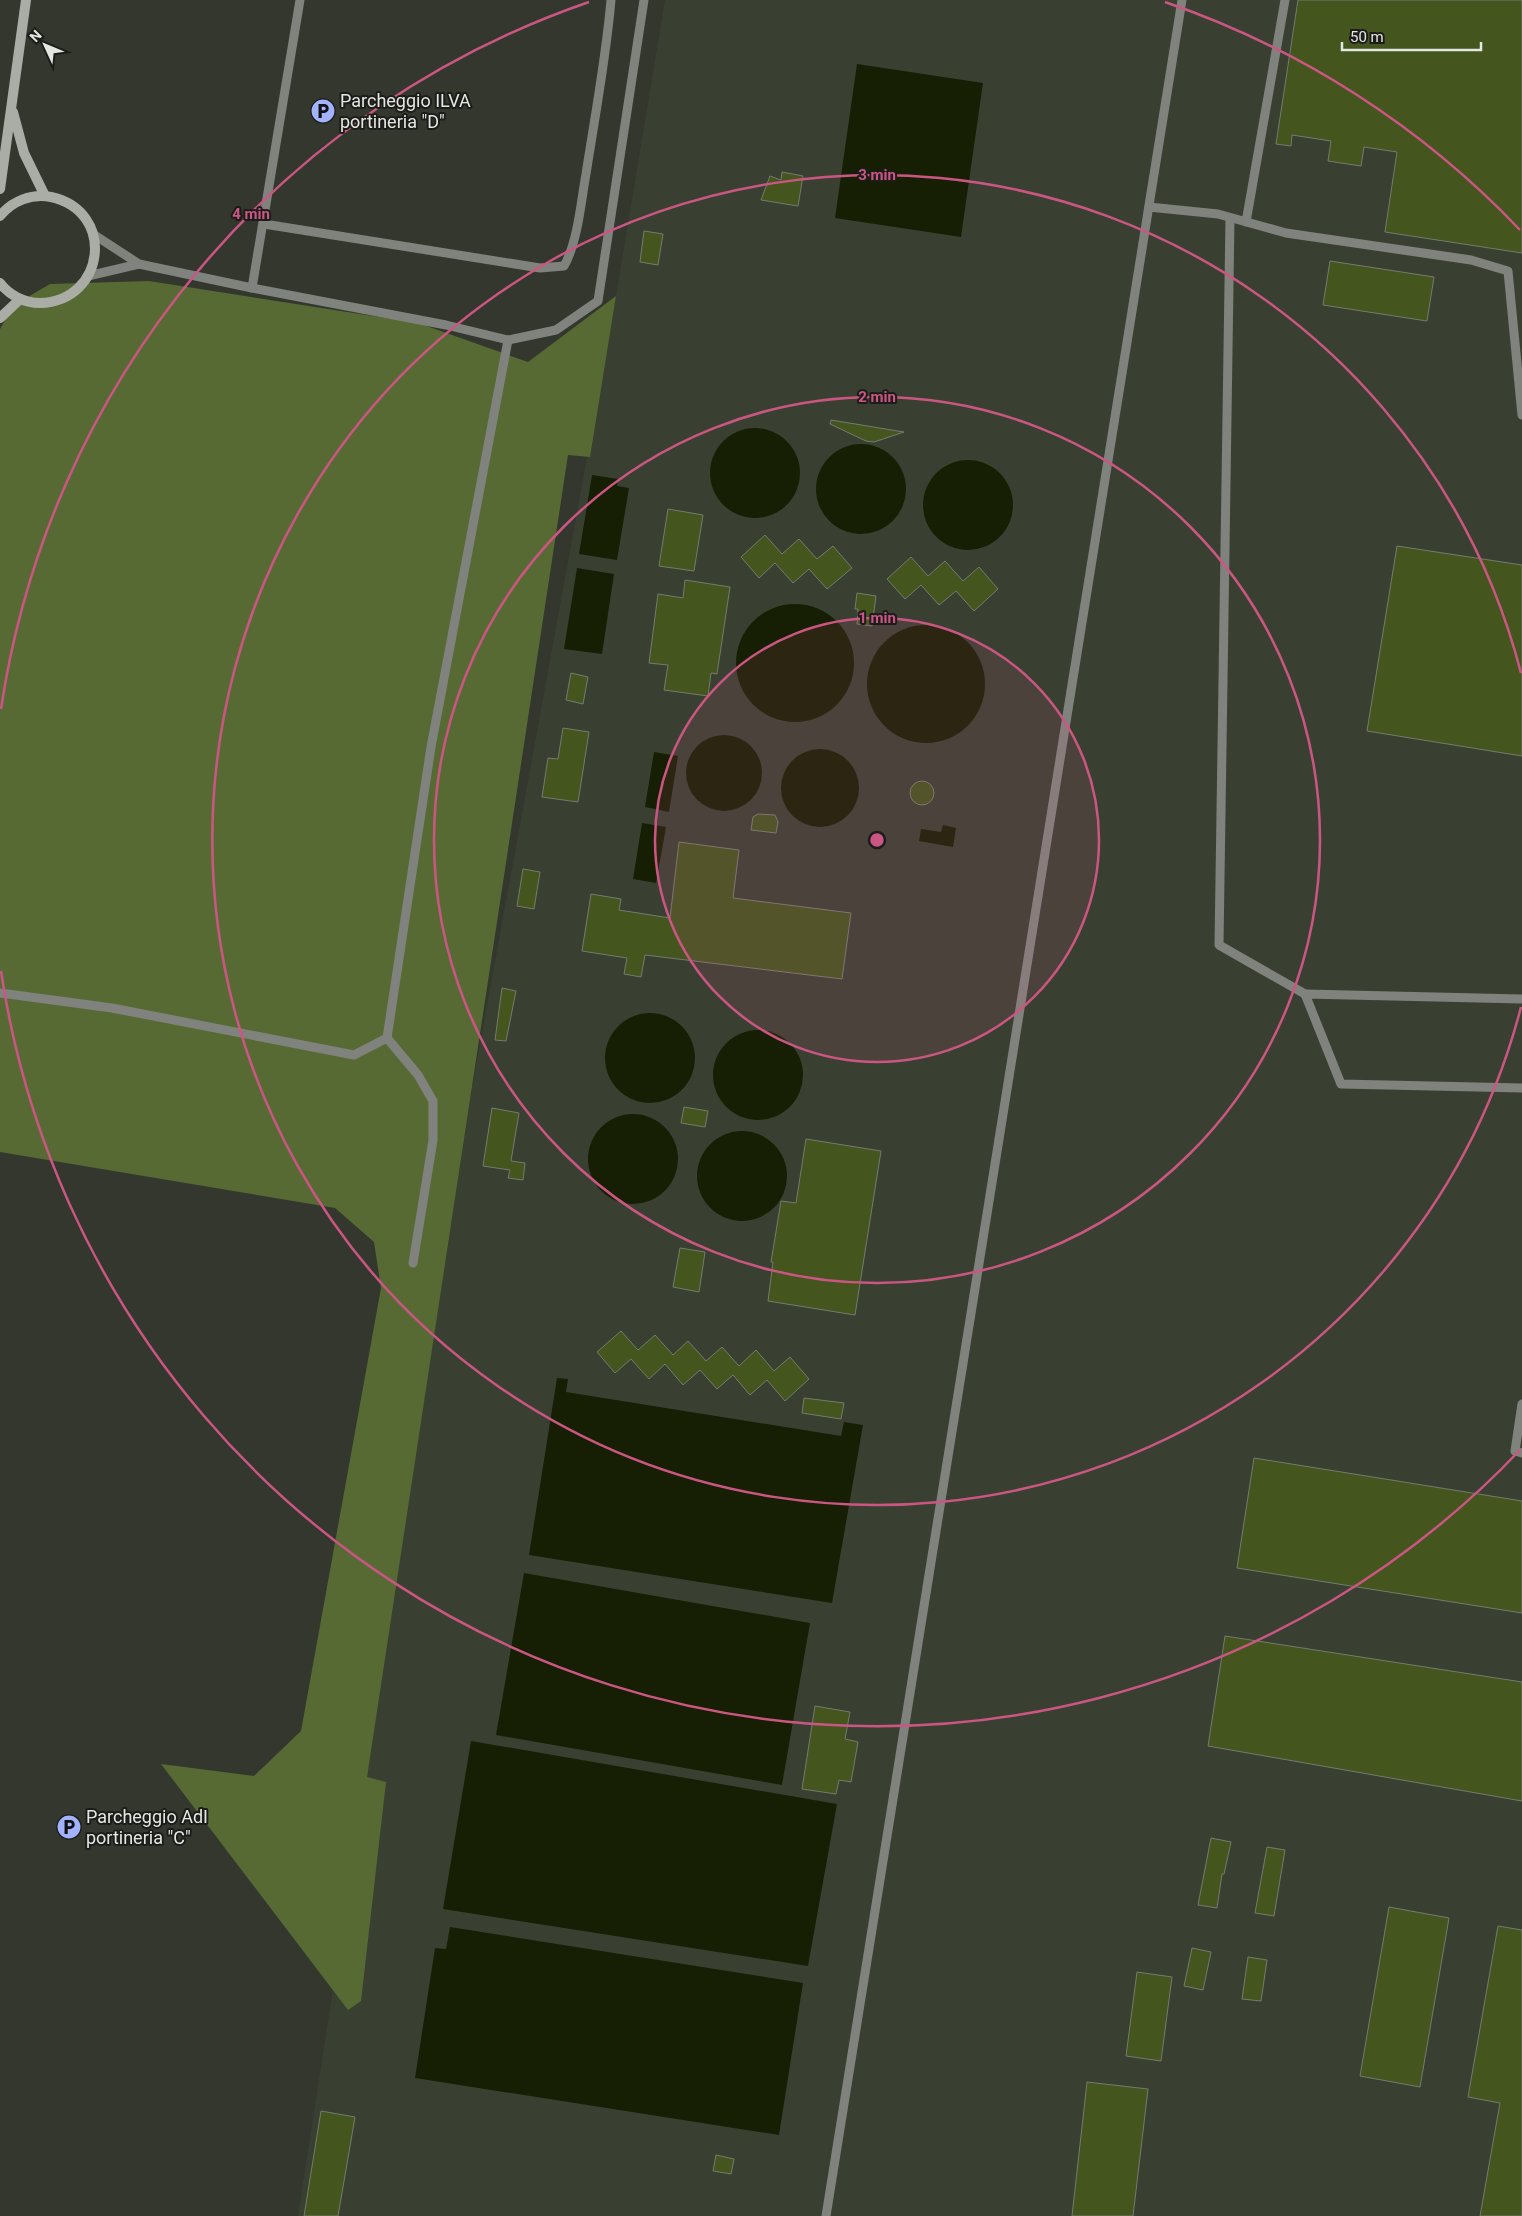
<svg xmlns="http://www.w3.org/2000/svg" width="1522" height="2216" font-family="Roboto,sans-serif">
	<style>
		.built { fill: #3a4031 }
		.forest { fill: #586a34 }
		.water { fill: #161f03 }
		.building { fill: #44551e; stroke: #767a70 }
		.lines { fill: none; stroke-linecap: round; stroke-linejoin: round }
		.lane { stroke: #80827d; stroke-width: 9 }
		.secondary { stroke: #aaada6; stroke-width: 10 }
		.ring { fill: none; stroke: #cc5683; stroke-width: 2.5 }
		.labels { text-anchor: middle; stroke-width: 4; stroke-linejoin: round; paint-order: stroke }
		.poi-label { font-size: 18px; fill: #e4e6e1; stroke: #1c1d1a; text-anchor: start }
		.centre { fill: #cc5683; stroke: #1c1d1a; stroke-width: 2.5 }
		.ring-label { font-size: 15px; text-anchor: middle; font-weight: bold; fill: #cc5683; stroke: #1c1d1a; stroke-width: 4; stroke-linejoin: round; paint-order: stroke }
	</style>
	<rect width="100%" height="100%" fill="#33372e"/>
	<polygon class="built" points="665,0 1522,0 1522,2216 298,2216 472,1088 612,321"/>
	<polygon class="forest" points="149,281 418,323 528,362 616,296 590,457 568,455 367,1777 386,1782 361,2001 348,2010 161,1764 254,1776 301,1731 381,1288 374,1242 335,1208 0,1152 0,329 14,305 50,284"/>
	<g class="water">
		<polygon points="857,64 983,83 961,237 835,218"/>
		<circle cx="755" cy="473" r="45"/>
		<circle cx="861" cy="489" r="45"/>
		<circle cx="968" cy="505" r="45"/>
		<polygon points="592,475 618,479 617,486 629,488 617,560 579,554"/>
		<polygon points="577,568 614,574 602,654 564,649"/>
		<circle cx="795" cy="663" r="59"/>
		<circle cx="926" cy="684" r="59"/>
		<circle cx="724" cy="773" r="38"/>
		<circle cx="820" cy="788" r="39"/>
		<polygon points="654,752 678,756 669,812 645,807"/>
		<polygon points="642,823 666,827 656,883 633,879"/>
		<polygon points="943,825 956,828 953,847 919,841 921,829 941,832"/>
		<circle cx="650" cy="1058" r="45"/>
		<circle cx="758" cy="1075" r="45"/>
		<circle cx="633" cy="1159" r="45"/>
		<circle cx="742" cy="1176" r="45"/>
		<polygon points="557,1378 568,1379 566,1392 841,1436 844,1422 863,1425 832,1603 529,1555"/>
		<polygon points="524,1573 810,1623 782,1785 496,1735"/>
		<polygon points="471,1741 837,1804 808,1966 443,1909"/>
		<polygon points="450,1927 803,1983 779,2135 415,2078 435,1948 446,1949"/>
	</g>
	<g class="building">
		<polygon points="1298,0 1522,0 1522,253 1385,232 1397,152 1364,147 1361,166 1328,161 1331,141 1292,135 1291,146 1276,144"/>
		<polygon points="782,172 803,176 798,206 761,200 770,176 781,180"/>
		<polygon points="644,231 663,234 658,265 640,262"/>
		<polygon points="1330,261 1434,277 1427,321 1323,305"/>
		<polygon points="831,420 904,432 874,442 866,441 830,424"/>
		<polygon points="668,509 703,515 694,571 659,566"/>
		<polygon points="765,535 782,554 799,539 817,559 833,546 852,568 827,589 809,569 793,583 775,563 759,578 741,557"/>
		<polygon points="1397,546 1522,565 1522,756 1367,731"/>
		<polygon points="911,557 928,576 945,561 963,581 979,567 998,589 974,611 956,591 939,605 921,585 905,599 887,579"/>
		<polygon points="685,580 730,587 717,674 711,673 708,696 664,690 668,665 649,663 658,594 683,598"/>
		<polygon points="857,593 876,596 872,626 857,624 858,609 855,609"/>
		<polygon points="571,673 588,677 583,704 566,700"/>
		<polygon points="563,728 589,732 578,802 542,797 548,758 558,759"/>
		<circle cx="922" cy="793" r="12"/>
		<polygon points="758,814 775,815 778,822 776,833 751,830 753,817"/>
		<polygon points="679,842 739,850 733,898 851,913 842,979 645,955 641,977 624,974 627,958 582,951 591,894 621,899 619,910 670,918"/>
		<polygon points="523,869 540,872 534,909 517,906"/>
		<polygon points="502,988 516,991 506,1041 495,1040"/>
		<polygon points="684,1107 708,1111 705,1127 681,1123"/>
		<polygon points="492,1108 519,1113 511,1161 525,1163 523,1180 508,1178 510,1170 483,1166"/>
		<polygon points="806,1139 881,1151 855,1315 768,1301 773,1262 771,1262 781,1201 796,1203"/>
		<polygon points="680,1248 705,1252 699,1292 673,1287"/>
		<polygon points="621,1331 638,1350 655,1335 673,1355 688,1341 706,1361 722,1347 739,1366 756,1350 774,1371 790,1357 809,1379 785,1401 767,1380 750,1395 733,1375 717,1389 700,1370 683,1385 665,1364 649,1379 631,1359 615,1373 597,1352"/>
		<polygon points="804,1398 844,1403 841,1419 802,1413"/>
		<polygon points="1254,1458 1522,1501 1522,1613 1237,1568"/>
		<polygon points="1225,1636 1522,1682 1522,1801 1208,1746"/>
		<polygon points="815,1706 850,1712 845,1739 858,1742 851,1782 839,1780 836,1794 802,1789"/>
		<polygon points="1211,1838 1231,1842 1224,1874 1222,1874 1217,1908 1198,1905"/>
		<polygon points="1267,1847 1285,1850 1274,1916 1255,1913"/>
		<polygon points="1389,1907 1449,1918 1420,2087 1360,2076"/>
		<polygon points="1498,1926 1522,1930 1522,2216 1480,2216 1500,2103 1468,2097"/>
		<polygon points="1192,1948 1211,1952 1203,1990 1184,1986"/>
		<polygon points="1248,1957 1267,1960 1261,2001 1242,1999"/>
		<polygon points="1137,1972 1172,1977 1161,2061 1126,2056"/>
		<polygon points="1087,2082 1148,2089 1133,2216 1072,2216"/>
		<polygon points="321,2111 355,2117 338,2216 304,2216"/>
		<polygon points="716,2155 734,2159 731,2174 713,2171"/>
	</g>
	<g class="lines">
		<g class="lane">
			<polyline points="1149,207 1218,214 1286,233 1471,260 1508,271 1522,415"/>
			<polyline points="1230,218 1219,945 1305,994"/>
			<polyline points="1246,222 1285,0"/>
			<path d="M264 224 540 268 564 266C578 242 581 201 586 174 595 116 606 58 611 0"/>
			<polyline points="93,234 139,264 252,288 446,325 508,340 556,330 598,301 644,0"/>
			<polyline points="88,276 139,264"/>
			<polyline points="252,288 300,0"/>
			<polyline points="0,993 112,1008 354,1055 387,1038 431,747 508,340"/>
			<polyline points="1522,999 1305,994 1341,1084 1522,1088"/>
			<polyline points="387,1038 418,1075 433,1101 433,1140 413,1263"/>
			<polyline points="1522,1404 1515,1451 1522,1453"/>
			<polyline points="826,2216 1182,0"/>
		</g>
		<g class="secondary">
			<polyline points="13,112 24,153 45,196"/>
			<polyline points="0,189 26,0"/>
			<path d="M0 216C12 201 32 193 51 197 116 211 106 301 40 303 24 303 9 295 0 283"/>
			<polyline points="0,318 20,299"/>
		</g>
	</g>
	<circle cx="877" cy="840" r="222" fill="#cc5683" fill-opacity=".12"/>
	<g class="ring">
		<circle cx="877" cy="840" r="222"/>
		<circle cx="877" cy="840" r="443"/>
		<path d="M1521 1007A665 665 0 1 1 1521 673"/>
		<path d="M1520 1450A886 886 0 0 1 1 971M1 709A886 886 0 0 1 589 2M1165 2A886 886 0 0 1 1520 230"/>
	</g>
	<defs>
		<symbol id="parking-disc" viewBox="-11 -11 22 22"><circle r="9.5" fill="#a2b2fd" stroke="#1c1d1a"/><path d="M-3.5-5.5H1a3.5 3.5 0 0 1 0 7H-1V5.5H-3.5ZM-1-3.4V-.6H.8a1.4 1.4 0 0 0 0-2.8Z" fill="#111"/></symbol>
	</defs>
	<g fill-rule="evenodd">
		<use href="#parking-disc" x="309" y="97" width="28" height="28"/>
		<use href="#parking-disc" x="55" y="1813" width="28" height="28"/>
	</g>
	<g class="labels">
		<g class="poi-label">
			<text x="340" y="107">Parcheggio ILVA<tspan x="340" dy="21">portineria "D"</tspan></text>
			<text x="86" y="1823">Parcheggio AdI<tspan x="86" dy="21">portineria "C"</tspan></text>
		</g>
	</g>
	<circle cx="877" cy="840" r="8" class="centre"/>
	<g class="ring-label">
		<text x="877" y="180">3 min</text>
		<text x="251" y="219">4 min</text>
		<text x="877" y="402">2 min</text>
		<text x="877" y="623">1 min</text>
	</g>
	<g transform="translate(45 45) rotate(314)" stroke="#1c1d1a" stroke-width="4" paint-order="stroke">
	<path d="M0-4L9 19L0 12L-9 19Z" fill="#e4e6e1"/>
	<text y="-8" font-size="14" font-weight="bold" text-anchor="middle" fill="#e4e6e1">N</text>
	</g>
	<path d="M1342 42v8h139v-8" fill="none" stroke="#e4e6e1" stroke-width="2.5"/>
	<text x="1350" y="42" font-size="15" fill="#e4e6e1" stroke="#1c1d1a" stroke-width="4" paint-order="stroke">50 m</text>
</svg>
